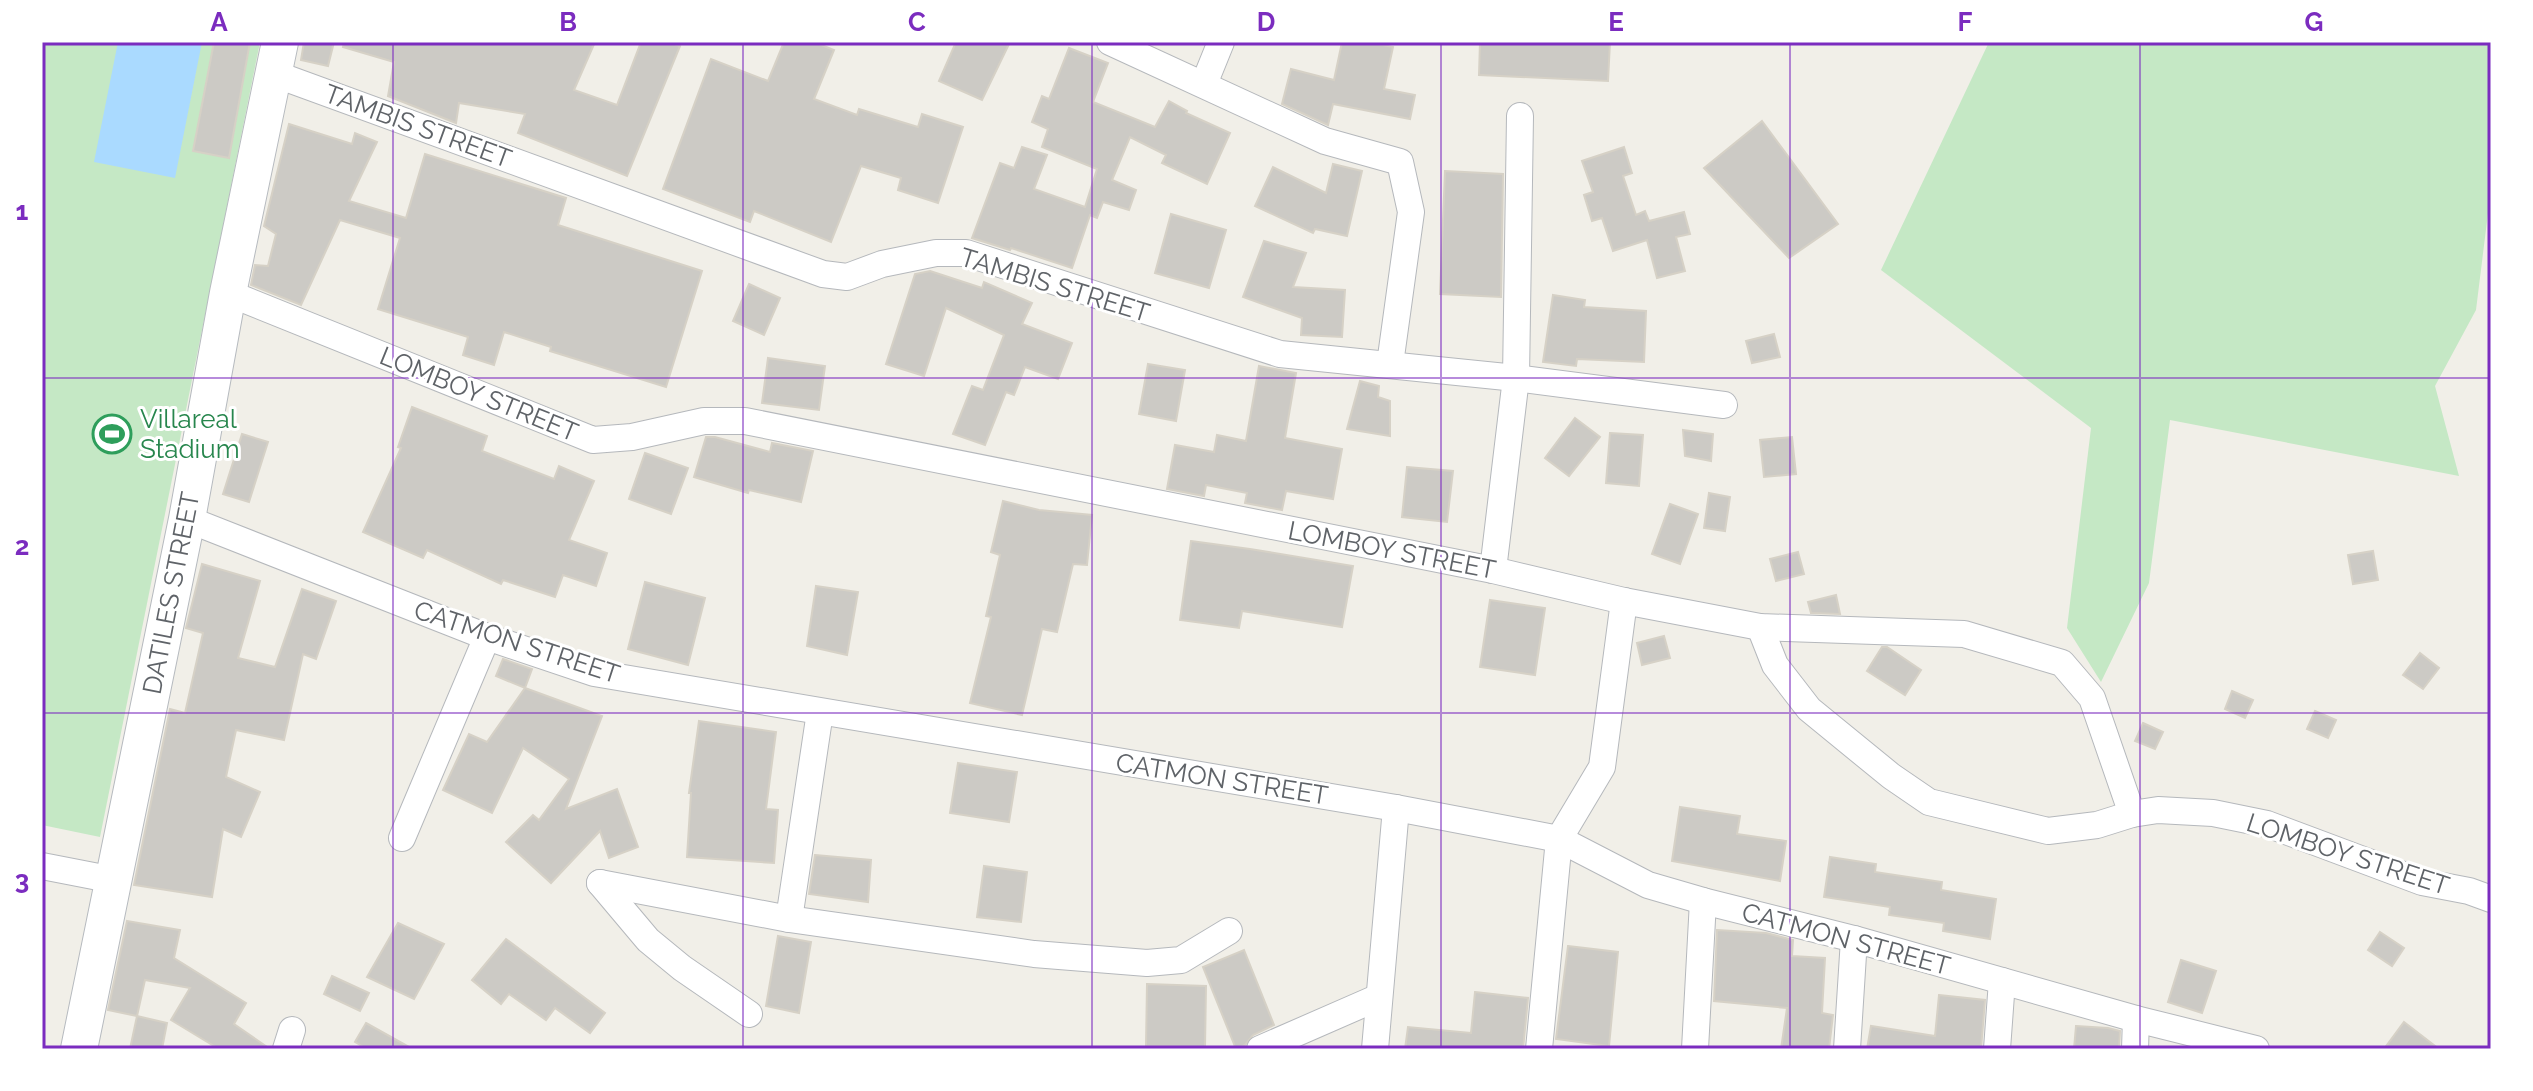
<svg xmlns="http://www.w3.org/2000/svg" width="2533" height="1091" font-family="Raleway,sans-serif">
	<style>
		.green { fill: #c5e8c5 }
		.water { fill: #aadaff }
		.building { fill: #cccac5; stroke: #d6d1c6; stroke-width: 2 }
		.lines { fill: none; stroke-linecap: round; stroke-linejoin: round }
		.street-casing { stroke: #b5b8bc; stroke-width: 28 }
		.secondary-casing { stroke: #b6babf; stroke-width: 38 }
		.street { stroke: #fff; stroke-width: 26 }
		.secondary { stroke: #fff; stroke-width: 36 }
		.grid { fill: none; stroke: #7b2cbf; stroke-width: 2; stroke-opacity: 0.55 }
		.labels { text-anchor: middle; stroke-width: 6; stroke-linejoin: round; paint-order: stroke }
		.street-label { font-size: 26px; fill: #5f6368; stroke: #fff }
		.leisure-label { font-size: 26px; fill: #27864d; stroke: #fff; text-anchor: start }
		.neatline { fill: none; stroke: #7b2cbf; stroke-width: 3 }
		.grid-label { font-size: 26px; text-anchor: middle; font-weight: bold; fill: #7b2cbf }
	</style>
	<rect width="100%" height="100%" fill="#f1efe8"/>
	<g class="green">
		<polygon points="42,42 260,42 100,837 42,825"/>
		<polygon points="1989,42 2491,42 2491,189 2476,310 2435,386 2459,476 2170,420 2149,583 2101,682 2067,628 2091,428 1881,270"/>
	</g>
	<polygon class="water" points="118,42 202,42 175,178 94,162"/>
	<g class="building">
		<polygon points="214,42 250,42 229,158 193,151"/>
		<polygon points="304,42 334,42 328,66 301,60"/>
		<polygon points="344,42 595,42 574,90 617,105 641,42 668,42 680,46 627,176 518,133 525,114 459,103 456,123 388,96 394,62 343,47"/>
		<polygon points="784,42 814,42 834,50 814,99 857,115 859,109 918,127 922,114 963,127 938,203 898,190 901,178 861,166 831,242 754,211 750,222 663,189 711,59 768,81"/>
		<polygon points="956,42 1010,42 982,100 939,81"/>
		<polygon points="1342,42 1367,42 1393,47 1384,89 1415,95 1410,119 1333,104 1328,125 1282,104 1291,69 1334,80"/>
		<polygon points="1480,42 1610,42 1608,81 1479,75"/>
		<polygon points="1069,48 1108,63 1093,102 1155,127 1169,101 1187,111 1186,113 1230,133 1207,184 1162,163 1166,155 1130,137 1112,180 1136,190 1129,210 1103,202 1097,218 1090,215 1072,268 1011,248 1010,250 972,238 1000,163 1014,168 1022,147 1047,155 1034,189 1085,207 1097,169 1042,147 1048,129 1032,122 1042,96 1049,99"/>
		<polygon points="1762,121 1838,224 1789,258 1704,168"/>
		<polygon points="289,124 352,144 355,133 377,142 349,201 406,218 425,154 566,198 558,225 702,271 666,387 550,351 551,347 504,332 494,365 463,355 468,337 378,309 400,238 340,220 301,305 251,285 255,265 268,266 276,234 264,226"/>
		<polygon points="1624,147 1632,173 1623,176 1636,215 1645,211 1649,221 1684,212 1690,234 1676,237 1685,271 1657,278 1647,240 1613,251 1602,218 1592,221 1584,195 1593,192 1582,161"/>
		<polygon points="1333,164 1362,171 1347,236 1315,229 1313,233 1255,206 1273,167 1326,193"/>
		<polygon points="1445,171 1503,174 1501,297 1440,294"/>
		<polygon points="1171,214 1226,230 1209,288 1155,273"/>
		<polygon points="1264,241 1306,253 1293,287 1345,290 1342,337 1301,335 1302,318 1243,297"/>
		<polygon points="930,271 982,288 984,282 1032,303 1022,324 1072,343 1058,379 1025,367 1014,395 1006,392 985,445 953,434 972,386 983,390 1004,335 946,308 924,376 886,364 915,274"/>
		<polygon points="749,284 780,298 764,335 733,321"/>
		<polygon points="1553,295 1585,300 1584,307 1646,311 1644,362 1577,359 1576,366 1543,362"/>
		<polygon points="1774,334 1780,357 1752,363 1746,341"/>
		<polygon points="768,358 825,366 819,410 762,403"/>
		<polygon points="1148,364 1185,370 1176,421 1139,414"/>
		<polygon points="1259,366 1296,373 1285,438 1342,449 1333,499 1286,491 1282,510 1245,503 1247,493 1206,485 1204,496 1167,489 1175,445 1214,452 1217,435 1246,441"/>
		<polygon points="1360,381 1379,386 1378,397 1390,401 1390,436 1347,429"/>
		<polygon points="412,407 487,436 482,451 554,479 559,466 594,481 569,540 607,553 596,586 563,575 555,597 503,580 501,584 427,550 423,558 363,532 401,448 398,447"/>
		<polygon points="1575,418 1600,437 1569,476 1545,458"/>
		<polygon points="1683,430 1713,434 1711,461 1685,456"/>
		<polygon points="1610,433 1643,435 1639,486 1606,483"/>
		<polygon points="242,434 268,442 249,502 223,494"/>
		<polygon points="706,437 715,437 770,452 772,443 813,451 801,502 749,490 748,493 694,477"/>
		<polygon points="1792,437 1796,474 1764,477 1760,440"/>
		<polygon points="645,453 688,468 671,514 629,499"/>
		<polygon points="1407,467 1453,471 1447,522 1402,517"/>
		<polygon points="1709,493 1730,497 1725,531 1704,528"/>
		<polygon points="1003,501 1039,510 1092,515 1087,565 1073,564 1057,632 1042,629 1022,715 970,703 991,617 986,616 1000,555 991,552"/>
		<polygon points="1670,504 1698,514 1680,564 1652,554"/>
		<polygon points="1191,541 1250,549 1353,566 1342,627 1242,611 1239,628 1180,620"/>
		<polygon points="2373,551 2378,580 2353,584 2348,555"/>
		<polygon points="1798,552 1804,574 1776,581 1770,559"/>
		<polygon points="202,564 260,581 238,658 275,667 302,589 336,601 316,659 303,654 284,740 236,730 226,777 260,792 241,837 223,829 212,897 134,885 170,709 185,713 203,633 186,628"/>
		<polygon points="645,582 705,598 688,665 628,649"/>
		<polygon points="816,586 858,592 847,655 807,646"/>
		<polygon points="1836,595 1840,614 1811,613 1808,602"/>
		<polygon points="1490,600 1545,608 1535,675 1480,667"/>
		<polygon points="1664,636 1670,658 1642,665 1637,643"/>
		<polygon points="1882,647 1887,647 1921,670 1905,695 1867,671"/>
		<polygon points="2420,653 2439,668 2423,689 2403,675"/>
		<polygon points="503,659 532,669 525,688 496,676"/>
		<polygon points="525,688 602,716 566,809 617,789 638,847 609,858 600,831 551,883 506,842 533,815 539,820 569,779 523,748 492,813 443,790 469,734 487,742"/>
		<polygon points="2232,691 2253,700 2245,718 2225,709"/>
		<polygon points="2315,711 2336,720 2328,738 2307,729"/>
		<polygon points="699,721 776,732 766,809 778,810 774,863 687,857 691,793 689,793"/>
		<polygon points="2143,723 2163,732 2155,749 2135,741"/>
		<polygon points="958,763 1017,772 1009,822 950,813"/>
		<polygon points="1680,807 1740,816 1737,834 1786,841 1780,881 1672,861"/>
		<polygon points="815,855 871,860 868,902 809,894"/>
		<polygon points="1830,857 1876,864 1875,872 1942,882 1941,890 1996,899 1990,939 1943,931 1944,923 1889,915 1890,907 1824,897"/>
		<polygon points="984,866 1027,872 1021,922 977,917"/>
		<polygon points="127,921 180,930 174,958 246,1003 234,1024 270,1049 219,1049 171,1020 190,988 145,980 137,1016 108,1010"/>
		<polygon points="398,923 444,944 414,999 367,977"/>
		<polygon points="1717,930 1766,933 1793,940 1792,956 1825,958 1822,1013 1833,1015 1829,1049 1781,1049 1787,1008 1714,1001"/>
		<polygon points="2380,932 2404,948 2392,966 2368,950"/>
		<polygon points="778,936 811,942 799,1013 766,1006"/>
		<polygon points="506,939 605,1013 590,1033 555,1008 546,1020 509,994 501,1004 472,980"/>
		<polygon points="1568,946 1618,952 1609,1046 1556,1039"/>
		<polygon points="1244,950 1274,1025 1253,1035 1245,1045 1236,1049 1203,967"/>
		<polygon points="2181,960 2216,971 2202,1013 2168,1002"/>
		<polygon points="332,976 369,993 360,1011 324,994"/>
		<polygon points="1147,984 1206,986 1205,1047 1146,1046"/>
		<polygon points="1475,992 1528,998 1523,1049 1405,1049 1408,1027 1471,1033"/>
		<polygon points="1939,995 1985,1000 1981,1049 1867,1049 1871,1026 1935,1036"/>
		<polygon points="137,1016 167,1023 162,1049 130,1049"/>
		<polygon points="2404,1022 2439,1049 2384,1049"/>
		<polygon points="366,1023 413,1049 367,1049 355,1042"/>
		<polygon points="2076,1026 2108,1028 2120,1031 2119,1049 2074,1049"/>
	</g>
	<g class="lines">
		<defs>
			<g id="street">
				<polyline points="1110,42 1325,141 1400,162 1411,212 1390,364"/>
				<polyline points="272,73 823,274 847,277 882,264 936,253 966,253 1280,354 1516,378 1724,405"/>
				<polyline points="1204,84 1221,42"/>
				<polyline points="228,293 593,440 632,437 704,421 745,421 1493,570 1624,601 1760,627 1964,634 2062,663 2092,698 2132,814"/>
				<polyline points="187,519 487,637 594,673 1396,808 1559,839 1648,885 1703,901 1854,939 2136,1019 2256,1049"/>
				<polyline points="1493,570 1516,378 1520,116"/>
				<polyline points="1760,627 1775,665 1809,709 1891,776 1929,802 2048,831 2097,825 2132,814 2158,810 2213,813 2267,824 2422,882 2469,891 2491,899"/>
				<polyline points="402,838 487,637"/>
				<polyline points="42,866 114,880"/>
				<polyline points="600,883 789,919 1034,954 1147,963 1181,960 1229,931"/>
				<polyline points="600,883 648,940 682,968 749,1014"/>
				<polyline points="789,919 820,712"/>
				<polyline points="286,1049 292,1030"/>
				<polyline points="1260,1049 1379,997"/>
				<polyline points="1375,1049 1396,808"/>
				<polyline points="1539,1049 1559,839 1602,767 1624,601"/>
				<polyline points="1695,1049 1703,901"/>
				<polyline points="1847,1049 1854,939"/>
				<polyline points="1997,1049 2002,981"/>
				<polyline points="2135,1049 2136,1019"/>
			</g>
			<polyline id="secondary" points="79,1049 187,519 228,293 280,42"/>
		</defs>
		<use href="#street" class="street-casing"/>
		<use href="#secondary" class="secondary-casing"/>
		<use href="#street" class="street"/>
		<use href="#secondary" class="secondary"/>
	</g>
	<path class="grid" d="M393 42V1049M743 42V1049M1092 42V1049M1441 42V1049M1790 42V1049M2140 42V1049M42 378H2491M42 713H2491"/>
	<defs>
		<symbol id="stadium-ring" viewBox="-11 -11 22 22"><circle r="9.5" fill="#fff" stroke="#2e9e5b" stroke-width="1.5"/><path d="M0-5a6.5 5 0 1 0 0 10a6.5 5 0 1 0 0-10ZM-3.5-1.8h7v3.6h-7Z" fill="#2e9e5b"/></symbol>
	</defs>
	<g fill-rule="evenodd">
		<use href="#stadium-ring" x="90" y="412" width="44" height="44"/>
	</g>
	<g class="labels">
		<g class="street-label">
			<text transform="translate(418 126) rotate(20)" y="9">TAMBIS STREET</text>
			<text transform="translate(1055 285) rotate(17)" y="9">TAMBIS STREET</text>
			<text transform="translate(479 394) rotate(22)" y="9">LOMBOY STREET</text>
			<text transform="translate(1392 550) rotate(11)" y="9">LOMBOY STREET</text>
			<text transform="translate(171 593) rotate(-79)" y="9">DATILES STREET</text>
			<text transform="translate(517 642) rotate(18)" y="9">CATMON STREET</text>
			<text transform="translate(1222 779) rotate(9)" y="9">CATMON STREET</text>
			<text transform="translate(2348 854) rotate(18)" y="9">LOMBOY STREET</text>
			<text transform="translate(1846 939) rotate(15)" y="9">CATMON STREET</text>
		</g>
		<g class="leisure-label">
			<text x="140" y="428">Villareal<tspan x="140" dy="30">Stadium</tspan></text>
		</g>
	</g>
	<rect width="2533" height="1091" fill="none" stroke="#ffffff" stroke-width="88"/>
	<rect x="44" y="44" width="2445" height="1003" class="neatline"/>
	<g class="grid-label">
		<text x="219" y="31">A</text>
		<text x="568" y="31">B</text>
		<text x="917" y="31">C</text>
		<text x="1266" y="31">D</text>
		<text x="1616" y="31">E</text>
		<text x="1965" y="31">F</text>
		<text x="2314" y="31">G</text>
		<text x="22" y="220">1</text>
		<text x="22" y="555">2</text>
		<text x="22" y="889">3</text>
	</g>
</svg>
